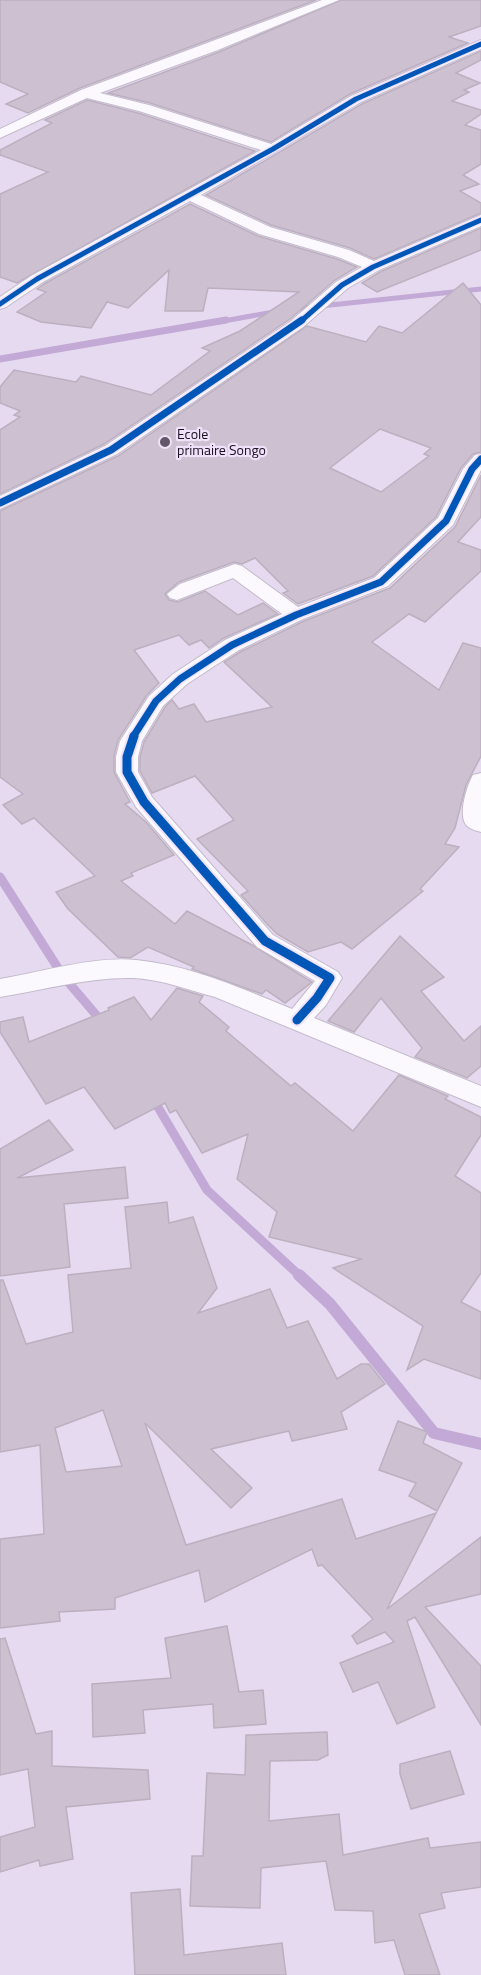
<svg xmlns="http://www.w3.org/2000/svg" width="481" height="1975" font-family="'Titillium Web',sans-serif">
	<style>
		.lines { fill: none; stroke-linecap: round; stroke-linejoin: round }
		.stream-far3 { stroke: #c3aad6; stroke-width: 5 }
		.stream-far2 { stroke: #c3aad6; stroke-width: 7 }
		.stream-far1 { stroke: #c3aad6; stroke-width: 9 }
		.stream { stroke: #c3aad6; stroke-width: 12 }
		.building { fill: #cdc0d0; stroke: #bcb0c0; stroke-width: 1.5; fill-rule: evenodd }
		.minor-casing { stroke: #c3bacb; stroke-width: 2 }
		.minor { fill: #fbf9fd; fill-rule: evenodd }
		.cycleway-far2-casing { stroke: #efe2fa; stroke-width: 8 }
		.cycleway-far1-casing { stroke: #efe2fa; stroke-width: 10 }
		.cycleway-casing { stroke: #efe2fa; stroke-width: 13 }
		.cycleway-far2 { stroke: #0057b8; stroke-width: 5 }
		.cycleway-far1 { stroke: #0057b8; stroke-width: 7 }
		.cycleway { stroke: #0057b8; stroke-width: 9 }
		.poi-dot { fill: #615768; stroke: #efe2fa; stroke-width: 2 }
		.labels { text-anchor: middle; stroke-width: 4.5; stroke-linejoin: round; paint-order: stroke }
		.far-poi-label { font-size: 14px; fill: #19111f; stroke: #efe2fa; text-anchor: start }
	</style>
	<rect width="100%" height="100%" fill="#e6daf0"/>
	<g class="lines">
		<g class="stream-far3">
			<polyline points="293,309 481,289"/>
			<polyline points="218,322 279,311"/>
		</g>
		<polyline class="stream-far2" points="0,359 226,320"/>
		<g class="stream-far1">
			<polyline points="0,877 63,976 103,1023"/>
			<polyline points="152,1097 207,1190 301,1277"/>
		</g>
		<polyline class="stream" points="299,1275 330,1304 434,1433 481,1444"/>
	</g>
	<g class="building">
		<polygon points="0,0 316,0 80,88 28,113 6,104 28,94 0,82"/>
		<polygon points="341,0 481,0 481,26 449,37 468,43 350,94 271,142 150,103 108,93 219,52"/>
		<polygon points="481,51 481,60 456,73 480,83 464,90 469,92 452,101 481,110 481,114 465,125 481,130 481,164 463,175 479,184 460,191 481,203 481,213 374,259 350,248 271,225 206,195 362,104"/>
		<polygon points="87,100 138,113 255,151 17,283 0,277 0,194 48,172 0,155 0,150 52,123 45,120"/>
		<polygon points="190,204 258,236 337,259 357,267 335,280 290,319 104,444 0,494 0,430 20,417 14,415 20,411 0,403 0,387 14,370 76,382 81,376 151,395 210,351 202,348 240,331 299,292 208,288 203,311 165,311 169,270 128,308 107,302 91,328 41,322 17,312 46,292 37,289 44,284"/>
		<polygon points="481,228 481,250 377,292 362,283 380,272"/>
		<path d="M463 283 481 305V452L473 454 461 468 436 517 373 576 298 604 283 593 288 591 255 558 242 564 234 562 179 582 165 594 169 600 178 602 205 591 238 615 263 603 278 614 224 638 209 648 201 640 189 645 179 635 134 650 159 683 147 695 118 740 114 756V772L130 802 125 804 146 822 174 855 131 873 133 876 121 881 175 924 187 911 252 945 312 982 285 1003 266 990 262 994 192 969 194 967 148 947 130 958 118 957 68 909 56 892 95 876 34 818 22 824 3 805 23 794 0 777V511L118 456 307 326 366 342 379 326 402 333ZM380 429 431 448 424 454 429 456 381 492 330 468Z"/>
		<polygon points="481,475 481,517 458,542 481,550 481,571 425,622 409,614 372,642 439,690 463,643 481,648 481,756 466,785 455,828 445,844 459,847 420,889 423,891 352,949 341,942 308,952 277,934 267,924 241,895 248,891 197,839 234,820 195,776 152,793 140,771 140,757 144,742 165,707 172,700 179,709 194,704 206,722 272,707 224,662 240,652 304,621 390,588 455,527"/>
		<polygon points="400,936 444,977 421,991 464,1041 481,1026 481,1066 467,1078 415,1057 422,1048 381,998 354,1032 328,1021"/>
		<polygon points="177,988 203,996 199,1002 229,1027 226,1031 291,1086 295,1083 353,1131 399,1075 448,1096 445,1099 481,1117 481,1135 455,1176 481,1193 481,1273 461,1302 481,1312 481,1379 424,1359 407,1370 423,1326 333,1268 361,1259 269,1237 277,1212 237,1179 248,1134 202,1153 176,1110 170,1113 165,1103 115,1129 84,1087 46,1104 0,1032 0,1022 23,1017 29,1042 109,1010 108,1008 134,997 151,1020"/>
		<polygon points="49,1120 73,1150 17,1178 125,1167 128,1198 64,1204 70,1267 0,1276 0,1149"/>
		<path d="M167 1202 169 1223 193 1217 217 1288 198 1313 270 1289 287 1328 308 1321 337 1379 361 1364H369L385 1384 341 1412 347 1429 292 1441 289 1431 211 1449 252 1488 231 1508 145 1423 186 1545 342 1499 356 1539 436 1513 387 1609 481 1537V1594L425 1607 481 1666V1725L415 1617 407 1621 435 1707 397 1724 378 1682 353 1692 340 1663 394 1642 385 1632 357 1644 352 1636 373 1619 322 1565 318 1566 312 1549 205 1602 199 1570 115 1598V1609L59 1612 60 1621 0 1628V1539L44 1534 40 1445 0 1452V1280H3L26 1344 73 1332 68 1275 131 1268 125 1207ZM103 1410 122 1466 66 1472 55 1428Z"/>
		<polygon points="398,1421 427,1432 423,1443 462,1463 437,1511 409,1496 416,1483 379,1470"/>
		<polygon points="227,1626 239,1692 263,1690 266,1724 214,1728 213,1704 143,1710 145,1733 93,1737 92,1684 171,1678 165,1638"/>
		<polygon points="5,1638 36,1734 52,1731 52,1766 148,1770 150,1799 66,1807 73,1859 40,1866 39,1860 0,1872 0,1837 35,1827 28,1769 0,1775 0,1639"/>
		<polygon points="327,1732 328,1755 318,1760 270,1761 269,1821 339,1814 343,1855 428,1838 430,1848 481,1842 481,1887 441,1893 445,1908 419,1914 440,1975 405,1975 394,1940 375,1943 373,1911 335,1910 326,1861 261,1868 260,1908 190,1906 192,1856 203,1856 207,1773 245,1775 246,1735"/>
		<polygon points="450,1751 464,1794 411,1809 400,1774 400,1764"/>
		<polygon points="180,1889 184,1955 282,1943 286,1975 135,1975 131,1893"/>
	</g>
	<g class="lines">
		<defs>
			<g id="minor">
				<polygon points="322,0 339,0 218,50 100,93 149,105 271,144 351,96 481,40 481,49 361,102 201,195 270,227 349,250 374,261 481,215 481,226 379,270 348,288 303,327 117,454 0,509 0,496 105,446 291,321 336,282 362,267 338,257 259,234 190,201 43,282 6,307 0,309 0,297 31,276 261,150 139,111 87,98 0,138 0,129 81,90"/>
				<path d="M481 454V470L453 525 388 586 303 619 239 650 187 684 163 706 142 741 138 757V772L152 797 273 935 338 972 342 978 326 1005 314 1018 481 1086V1107L215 997C189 990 160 979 133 978 89 977 43 990 0 997V979C42 972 94 956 136 960 190 965 243 989 292 1009L315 981 257 947 136 807 116 772V757L120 741 149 696 173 674 225 640 282 614 233 578 177 600 170 598 167 594 180 584 235 564 242 566 298 607 374 578 438 518 463 469 475 455Z"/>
				<path d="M481 773V832C477 831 470 829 467 826 457 816 467 785 473 775Z"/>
			</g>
		</defs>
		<use href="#minor" class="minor-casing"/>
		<use href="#minor" class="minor"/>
		<defs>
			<g id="cycleway-far2">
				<polyline points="0,304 37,279 273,149 356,99 481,44"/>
				<polyline points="300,322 342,285 373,267 481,220"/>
			</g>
			<g id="cycleway-far1">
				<polyline points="0,503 111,450 302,320"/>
				<polyline points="133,737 156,701 180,679 232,645 296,615 381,582 446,521 472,469 481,459"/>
			</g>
			<polyline id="cycleway" points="134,736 127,757 127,772 144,802 265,941 330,978 317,998 297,1020"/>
		</defs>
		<use href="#cycleway-far2" class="cycleway-far2-casing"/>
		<use href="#cycleway-far1" class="cycleway-far1-casing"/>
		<use href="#cycleway" class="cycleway-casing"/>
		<use href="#cycleway-far2" class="cycleway-far2"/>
		<use href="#cycleway-far1" class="cycleway-far1"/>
		<use href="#cycleway" class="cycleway"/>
	</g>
	<circle class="poi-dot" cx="165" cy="442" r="6"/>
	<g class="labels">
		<g class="far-poi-label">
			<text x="177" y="439">Ecole<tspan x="177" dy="16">primaire Songo</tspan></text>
		</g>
	</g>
</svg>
